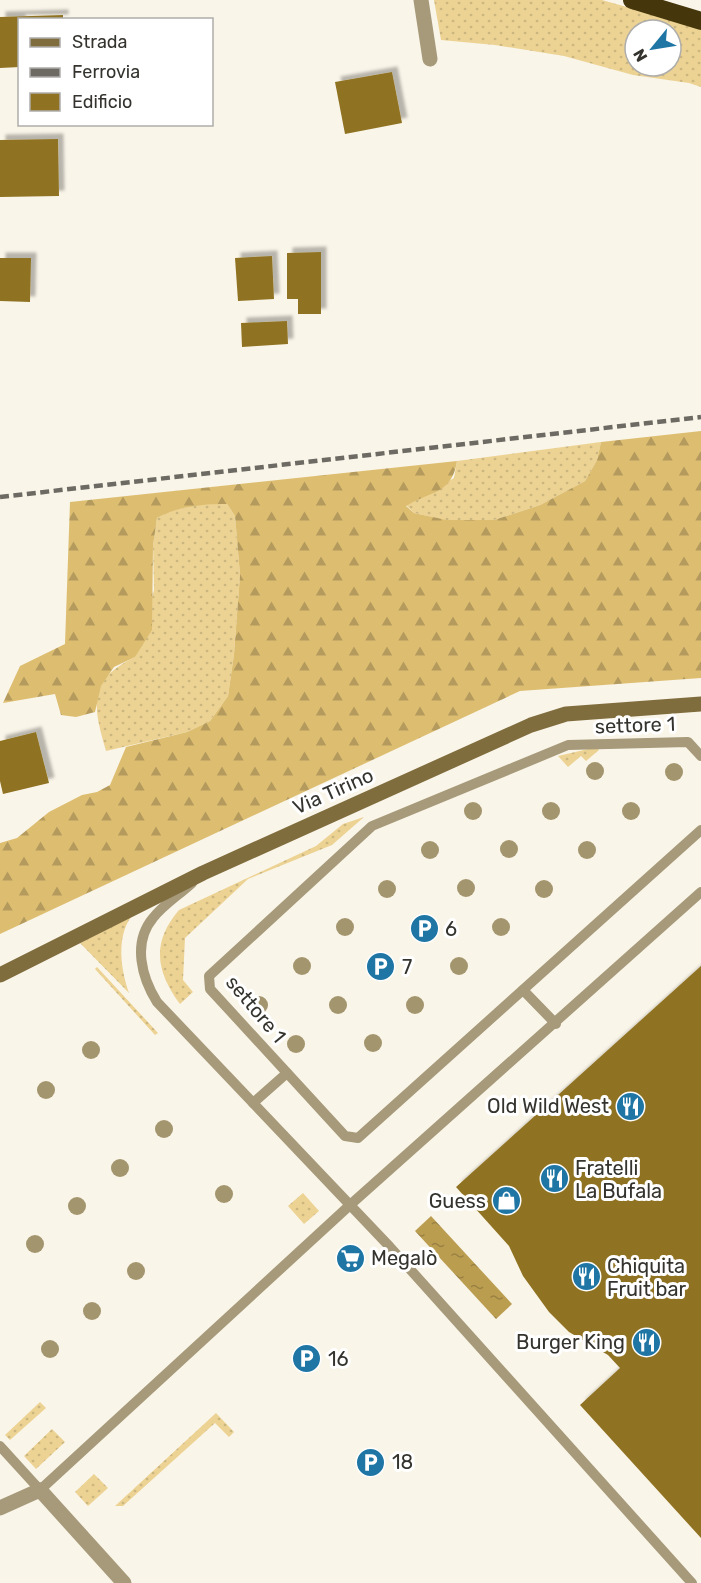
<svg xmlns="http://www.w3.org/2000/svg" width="701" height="1583" font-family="Rubik,sans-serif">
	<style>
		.grass { fill: url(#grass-dots); fill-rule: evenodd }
		.forest { fill: url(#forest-firs) }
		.water { fill: url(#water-ripples) }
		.building { fill: #907322; filter: url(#shadow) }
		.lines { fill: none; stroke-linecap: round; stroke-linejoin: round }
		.lane { stroke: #a69a7a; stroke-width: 10 }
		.street { stroke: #a69a7a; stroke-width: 15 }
		.secondary { stroke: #806d3e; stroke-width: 15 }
		.highway { stroke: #45360b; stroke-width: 18 }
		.rail { stroke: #6c6a63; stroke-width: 4.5; stroke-dasharray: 9 4.5; stroke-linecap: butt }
		.tree { fill: #a3956d }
		.labels { text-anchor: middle; stroke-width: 6; stroke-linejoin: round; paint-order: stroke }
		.street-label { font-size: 20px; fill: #34332e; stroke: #fff }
		.poi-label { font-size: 20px; fill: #34332e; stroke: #fff; text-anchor: start }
	</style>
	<defs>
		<pattern id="grass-dots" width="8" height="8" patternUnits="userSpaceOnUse" patternTransform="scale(1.5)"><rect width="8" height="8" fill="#edd393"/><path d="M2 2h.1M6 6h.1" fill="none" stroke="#ccb67f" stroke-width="1.8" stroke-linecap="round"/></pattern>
		<pattern id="forest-firs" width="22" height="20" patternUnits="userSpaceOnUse" patternTransform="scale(1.5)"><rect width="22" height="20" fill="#ddbe71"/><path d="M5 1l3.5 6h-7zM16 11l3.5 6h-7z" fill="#b49b5d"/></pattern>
		<pattern id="water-ripples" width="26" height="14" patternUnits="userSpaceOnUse" patternTransform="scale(1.5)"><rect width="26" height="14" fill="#bb9d50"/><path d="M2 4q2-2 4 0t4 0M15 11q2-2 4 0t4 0" fill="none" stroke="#998143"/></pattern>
		<filter id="shadow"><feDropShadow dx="5.5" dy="-5.5" stdDeviation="1.5" flood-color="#0004"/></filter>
	</defs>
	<rect width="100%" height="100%" fill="#faf5e9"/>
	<g class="grass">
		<path d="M434 0H602L701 28V87L689 83 633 75 564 56 495 45 441 40ZM635 30H671V66H635Z"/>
		<polygon points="601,442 597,460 585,481 540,505 494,520 446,520 414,513 406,505 454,478 457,461"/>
		<path d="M201 504H227L235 516 240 575 234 654 228 696 210 721 187 732 106 751C93 706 87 680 135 657L154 590 153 546 157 518 172 510Z"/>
		<polygon points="597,747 599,750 586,761 581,756 568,767 558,756"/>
		<path d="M364 817 332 845 248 879 185 938 183 980 193 992 180 1004C156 971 151 943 179 910L316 846 343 824Z"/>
		<path d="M131 917C116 938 121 970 129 993L80 943Z"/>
		<polygon points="97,967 158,1033 155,1035 95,969"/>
		<polygon points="303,1193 319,1211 304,1224 288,1206"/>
		<polygon points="40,1402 46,1408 10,1440 5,1435"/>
		<polygon points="216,1413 234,1432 229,1437 215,1423 123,1506 115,1506"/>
		<polygon points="52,1429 65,1442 36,1469 24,1456"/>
		<polygon points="94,1474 108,1488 88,1506 75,1492"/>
	</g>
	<path class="forest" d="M701 431V678L520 691 0 934V843L17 838 49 812 82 795 97 792 110 785 126 747 187 732 210 721 228 696 234 654 240 575 235 516 227 504C202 504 179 506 157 518L153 546 152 630 135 657 114 667 101 686 95 712 76 717 61 715 55 694 3 703 20 666 65 644 70 502 457 461C452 494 431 491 406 506L414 513 447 520H494L540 505 585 481 597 460 601 442Z"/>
	<polygon class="water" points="431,1216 512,1304 496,1319 415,1231"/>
	<g class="building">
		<polygon points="63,15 63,20 20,20 20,67 0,68 0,17"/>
		<polygon points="392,72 402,123 345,134 335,82"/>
		<polygon points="58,139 59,196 0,197 0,140"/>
		<polygon points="321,252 321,314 298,314 298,299 287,299 287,253"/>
		<polygon points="272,256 274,299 238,301 235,258"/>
		<polygon points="0,258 31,258 30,302 0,301"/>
		<polygon points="287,321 288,344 242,347 241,323"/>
		<polygon points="36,732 49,783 3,794 0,781 0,741"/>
		<polygon points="701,966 701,1538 580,1405 620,1368 608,1355 569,1332 549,1312 523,1276 509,1246 456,1187"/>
	</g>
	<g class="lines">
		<g class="lane">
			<polyline points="701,756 688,742 568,745 372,826 209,976 210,989 345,1136 358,1138 701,830"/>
			<path d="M192 883C179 895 163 905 153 918 132 943 142 978 157 1002L390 1247 692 1583"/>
			<polyline points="523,990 556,1024"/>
			<polyline points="253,1103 287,1073"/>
			<polyline points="0,1446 40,1490 350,1205 701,892"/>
		</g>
		<g class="street">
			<polyline points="421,0 430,59"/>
			<polyline points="0,1508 40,1490 124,1583"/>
		</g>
		<polyline class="secondary" points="0,975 203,873 531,725 566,714 701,704"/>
		<polyline class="highway" points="632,0 701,21"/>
		<polyline class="rail" points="0,497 701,417"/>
	</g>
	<g class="tree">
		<circle cx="595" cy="771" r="9"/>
		<circle cx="674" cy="772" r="9"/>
		<circle cx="473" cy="811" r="9"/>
		<circle cx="551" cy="811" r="9"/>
		<circle cx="631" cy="811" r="9"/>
		<circle cx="509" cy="849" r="9"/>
		<circle cx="430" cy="850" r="9"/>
		<circle cx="587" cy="850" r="9"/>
		<circle cx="466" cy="888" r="9"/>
		<circle cx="387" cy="889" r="9"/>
		<circle cx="544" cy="889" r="9"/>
		<circle cx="345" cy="927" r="9"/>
		<circle cx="423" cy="927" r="9"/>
		<circle cx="501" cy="927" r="9"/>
		<circle cx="302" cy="966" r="9"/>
		<circle cx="459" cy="966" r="9"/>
		<circle cx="380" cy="967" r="9"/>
		<circle cx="259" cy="1005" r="9"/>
		<circle cx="338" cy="1005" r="9"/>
		<circle cx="415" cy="1005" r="9"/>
		<circle cx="373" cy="1043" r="9"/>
		<circle cx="296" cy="1044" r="9"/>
		<circle cx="91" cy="1050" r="9"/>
		<circle cx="46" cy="1090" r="9"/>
		<circle cx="164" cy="1129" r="9"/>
		<circle cx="120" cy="1168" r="9"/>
		<circle cx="224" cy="1194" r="9"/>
		<circle cx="77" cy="1206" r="9"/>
		<circle cx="35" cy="1244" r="9"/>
		<circle cx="136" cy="1271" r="9"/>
		<circle cx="92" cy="1311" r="9"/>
		<circle cx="50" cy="1349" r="9"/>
	</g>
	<defs>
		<symbol id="parking-disc" viewBox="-11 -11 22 22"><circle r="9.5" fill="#1f76a5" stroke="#fff"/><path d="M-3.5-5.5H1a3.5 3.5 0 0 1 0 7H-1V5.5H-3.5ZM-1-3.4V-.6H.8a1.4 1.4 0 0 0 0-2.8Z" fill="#fff"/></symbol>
		<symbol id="restaurant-disc" viewBox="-11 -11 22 22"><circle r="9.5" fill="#1f76a5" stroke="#fff"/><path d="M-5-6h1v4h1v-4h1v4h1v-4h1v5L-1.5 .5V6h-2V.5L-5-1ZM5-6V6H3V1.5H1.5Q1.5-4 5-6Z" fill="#fff"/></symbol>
		<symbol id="shop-disc" viewBox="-11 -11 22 22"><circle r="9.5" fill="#1f76a5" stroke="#fff"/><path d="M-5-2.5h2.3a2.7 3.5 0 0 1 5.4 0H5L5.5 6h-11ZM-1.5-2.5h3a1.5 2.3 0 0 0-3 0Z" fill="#fff"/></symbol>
		<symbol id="supermarket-disc" viewBox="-11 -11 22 22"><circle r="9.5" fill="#1f76a5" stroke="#fff"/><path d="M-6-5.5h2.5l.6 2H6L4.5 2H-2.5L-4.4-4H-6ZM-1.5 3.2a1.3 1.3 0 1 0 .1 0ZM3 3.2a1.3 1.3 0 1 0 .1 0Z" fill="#fff"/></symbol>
	</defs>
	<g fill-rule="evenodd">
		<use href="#parking-disc" x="408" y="912" width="33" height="33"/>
		<use href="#parking-disc" x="364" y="950" width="33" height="33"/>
		<use href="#restaurant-disc" x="614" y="1090" width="33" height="33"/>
		<use href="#restaurant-disc" x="538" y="1162" width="33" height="33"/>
		<use href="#shop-disc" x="490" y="1184" width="33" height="33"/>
		<use href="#supermarket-disc" x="334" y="1242" width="33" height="33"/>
		<use href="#restaurant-disc" x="570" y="1260" width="33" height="33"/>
		<use href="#restaurant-disc" x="630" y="1326" width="33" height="33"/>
		<use href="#parking-disc" x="290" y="1342" width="33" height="33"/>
		<use href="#parking-disc" x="354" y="1446" width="33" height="33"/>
	</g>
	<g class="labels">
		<g class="street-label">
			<text transform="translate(635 725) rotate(-2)" y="7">settore 1</text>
			<text transform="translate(333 791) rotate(-24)" y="7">Via Tirino</text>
			<text transform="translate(256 1009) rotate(50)" y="7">settore 1</text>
		</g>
		<g class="poi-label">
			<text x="445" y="936">6</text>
			<text x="402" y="974">7</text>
			<text x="609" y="1113" text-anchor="end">Old Wild West</text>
			<text x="575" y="1175">Fratelli<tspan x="575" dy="23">La Bufala</tspan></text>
			<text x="486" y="1208" text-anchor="end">Guess</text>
			<text x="371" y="1265">Megalò</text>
			<text x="607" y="1273">Chiquita<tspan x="607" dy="23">Fruit bar</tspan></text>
			<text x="625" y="1349" text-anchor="end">Burger King</text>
			<text x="328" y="1366">16</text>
			<text x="392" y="1469">18</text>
		</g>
	</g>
	<rect x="18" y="18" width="195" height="108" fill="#ffffff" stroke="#aeadab" stroke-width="1.5"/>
	<rect x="30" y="38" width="30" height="9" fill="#806d3e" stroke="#aeadab" stroke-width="1.5"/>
	<text x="72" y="48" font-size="18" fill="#34332e">Strada</text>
	<rect x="30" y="68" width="30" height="9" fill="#6c6a63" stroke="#aeadab" stroke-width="1.5"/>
	<text x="72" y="78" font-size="18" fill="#34332e">Ferrovia</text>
	<rect x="30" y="93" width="30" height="18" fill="#907322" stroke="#aeadab" stroke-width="1.5"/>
	<text x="72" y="108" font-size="18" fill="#34332e">Edificio</text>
	<g transform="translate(653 48) rotate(240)"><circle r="28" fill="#ffffff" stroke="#aeadab" stroke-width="1.5"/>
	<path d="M0-4.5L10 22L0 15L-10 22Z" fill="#1f76a5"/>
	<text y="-9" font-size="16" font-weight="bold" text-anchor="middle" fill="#34332e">N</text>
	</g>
</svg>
